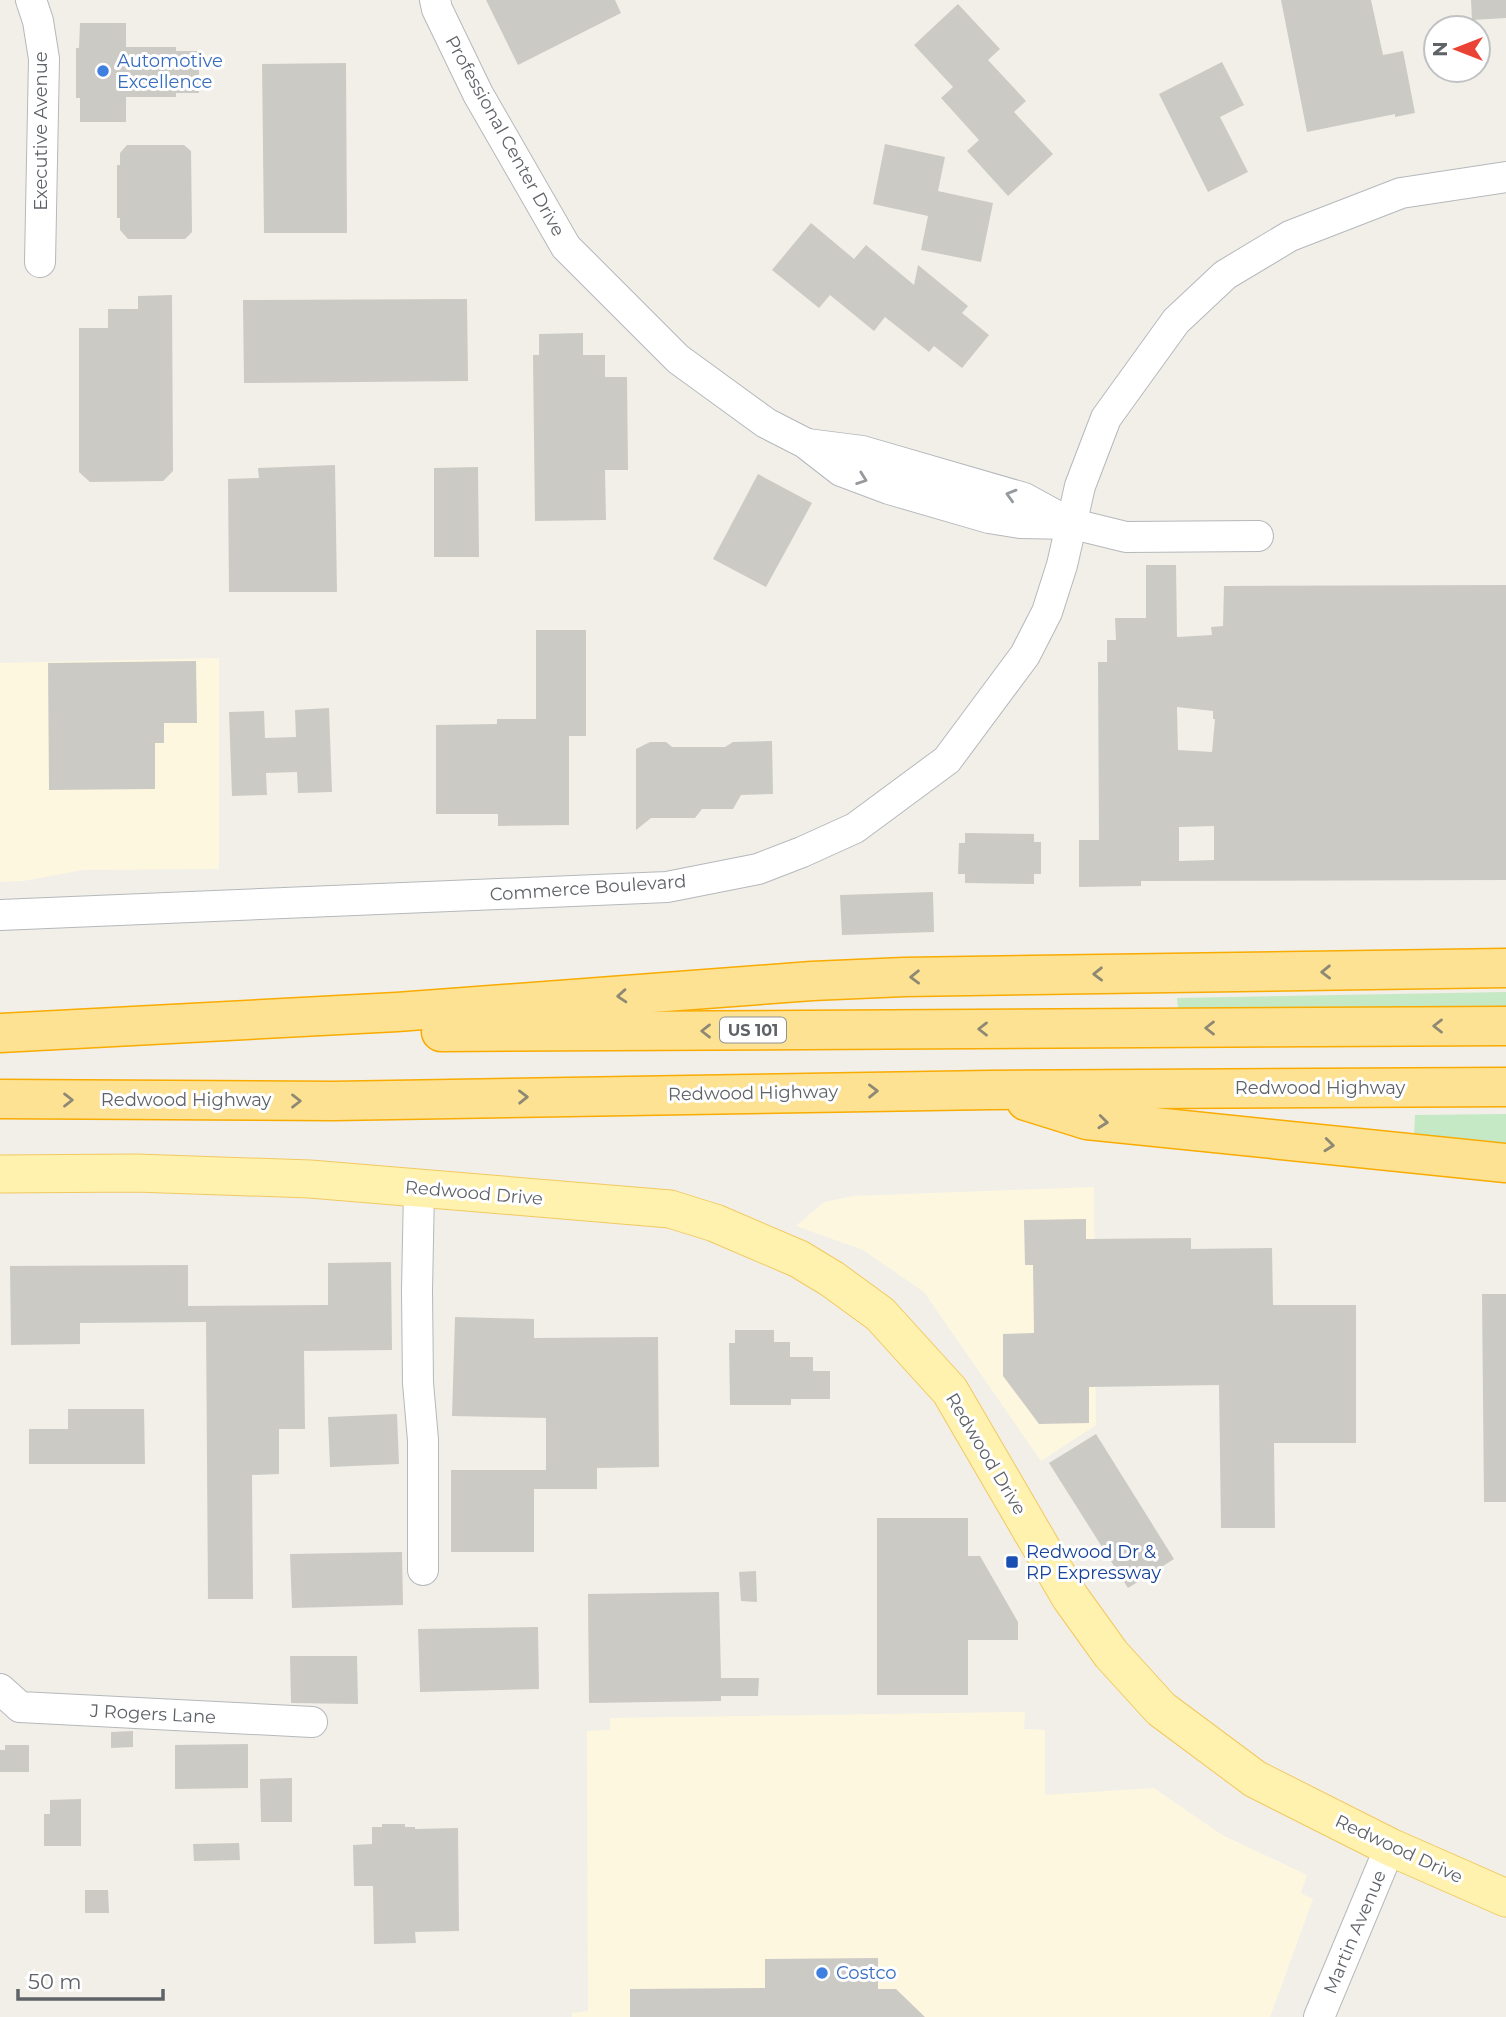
<svg xmlns="http://www.w3.org/2000/svg" width="1506" height="2017" font-family="Montserrat,sans-serif">
	<style>
		.commercial { fill: #fef7e0 }
		.green { fill: #c5e8c5 }
		.building { fill: #cccac5; fill-rule: evenodd }
		.lines { fill: none; stroke-linecap: round; stroke-linejoin: round }
		.minor-casing { stroke: #b5b8bc; stroke-width: 32 }
		.major-casing { stroke: #f2c960; stroke-width: 39 }
		.highway-casing { stroke: #f9ab00; stroke-width: 41 }
		.minor { stroke: #fff; stroke-width: 30 }
		.major { stroke: #fff2af; stroke-width: 37 }
		.highway { stroke: #fde293; stroke-width: 38 }
		.oneway { stroke: #979a9d }
		.oneway2 { stroke: #8e8975 }
		.shop-dot { fill: #3f7fe0; stroke: #fff; stroke-width: 2.5 }
		.transit-dot { fill: #1a4fb4; stroke: #fff; stroke-width: 2.5 }
		.labels { text-anchor: middle; stroke-width: 6; stroke-linejoin: round; paint-order: stroke }
		.shield { fill: #fff; stroke: #8f9295; stroke-width: 2 }
		.shield-label { font-size: 16px; font-weight: bold; fill: #5f6368 }
		.shop-label { font-size: 18px; fill: #366cbe; stroke: #fff; text-anchor: start }
		.street-label { font-size: 18px; fill: #5f6368; stroke: #fff }
		.transit-label { font-size: 18px; fill: #164399; stroke: #fff; text-anchor: start }
	</style>
	<rect width="100%" height="100%" fill="#f1efe8"/>
	<g class="commercial">
		<polygon points="219,658 219,869 83,870 23,881 0,882 0,663"/>
		<polygon points="1094,1187 1096,1425 1041,1461 924,1292 863,1250 796,1226 824,1202 853,1196"/>
		<polygon points="1025,1712 1024,1729 1045,1730 1045,1795 1154,1788 1222,1835 1307,1875 1301,1893 1313,1899 1270,2017 572,2017 572,2013 588,2011 587,1731 610,1730 610,1718"/>
	</g>
	<g class="green">
		<polygon points="1506,992 1506,1012 1179,1017 1177,998"/>
		<polygon points="1506,1114 1506,1147 1414,1137 1415,1115"/>
	</g>
	<g class="building">
		<polygon points="486,0 615,0 621,13 518,65"/>
		<polygon points="1281,0 1371,0 1383,55 1403,51 1415,113 1395,117 1395,114 1307,132"/>
		<polygon points="1471,0 1506,0 1506,18 1472,20"/>
		<polygon points="958,4 1000,49 988,60 1026,101 1014,112 1053,154 1008,196 967,151 979,140 941,98 953,87 914,45"/>
		<polygon points="80,23 126,23 126,47 176,47 176,51 199,51 199,93 176,93 176,97 126,97 126,122 80,122 80,98 76,98 76,48 79,48"/>
		<polygon points="1222,62 1244,105 1220,117 1248,172 1208,192 1159,94"/>
		<polygon points="346,63 347,233 264,233 262,64"/>
		<polygon points="885,144 945,157 938,191 993,203 981,262 921,250 928,216 873,204"/>
		<polygon points="127,145 184,145 191,151 192,232 185,239 128,239 120,230 120,218 117,218 117,165 120,165 120,153"/>
		<polygon points="811,223 854,259 866,245 914,285 918,265 968,306 962,313 989,335 962,368 934,346 929,352 885,317 874,331 830,295 819,308 772,270"/>
		<polygon points="172,295 173,471 163,481 90,482 79,472 79,328 108,328 108,309 138,309 138,296"/>
		<polygon points="467,299 468,381 244,383 243,300"/>
		<polygon points="583,333 583,355 605,355 605,377 627,377 628,470 605,470 606,520 535,521 533,355 539,355 539,334"/>
		<polygon points="335,465 337,592 229,592 228,479 259,478 258,468"/>
		<polygon points="478,467 479,557 434,557 434,468"/>
		<polygon points="758,474 812,503 766,587 713,559"/>
		<path d="M1146 565H1176L1177 637 1212 635 1211 627 1223 626 1224 586 1506 585V880L1141 881V886L1079 887V840H1099L1098 662H1107V640H1116L1115 618H1146ZM1177 707 1213 711V719H1215L1212 752 1178 750ZM1214 826V860L1179 861V827Z"/>
		<polygon points="536,630 586,630 586,736 569,736 569,825 498,826 498,814 436,814 436,725 497,724 497,719 536,719"/>
		<polygon points="196,661 197,723 164,723 164,743 155,743 155,789 49,790 48,663"/>
		<polygon points="329,708 332,792 298,793 297,772 266,773 267,795 232,796 229,712 264,711 265,738 296,737 295,710"/>
		<polygon points="772,741 773,794 741,795 733,809 702,809 695,818 651,818 636,830 636,749 650,742 666,742 672,747 725,747 733,742"/>
		<polygon points="965,833 1034,834 1034,842 1041,842 1041,874 1034,874 1034,884 965,883 965,874 958,874 959,843 965,843"/>
		<polygon points="933,892 934,932 842,935 840,895"/>
		<polygon points="1086,1219 1086,1239 1191,1238 1191,1249 1272,1248 1273,1305 1356,1305 1356,1443 1274,1443 1275,1528 1221,1528 1219,1385 1089,1387 1089,1423 1039,1424 1003,1376 1003,1334 1034,1333 1033,1265 1025,1265 1024,1220"/>
		<polygon points="391,1262 392,1350 304,1351 305,1429 279,1429 279,1474 252,1475 253,1599 208,1599 206,1322 80,1323 80,1344 11,1345 10,1266 188,1265 188,1306 328,1305 328,1263"/>
		<polygon points="1482,1294 1506,1294 1506,1502 1484,1502"/>
		<polygon points="455,1317 534,1319 534,1338 658,1337 659,1467 597,1468 597,1489 534,1489 534,1552 451,1552 451,1470 546,1470 546,1418 452,1416"/>
		<polygon points="735,1330 774,1330 774,1342 790,1342 790,1357 813,1357 813,1371 830,1371 830,1399 791,1399 791,1405 730,1405 729,1343 735,1343"/>
		<polygon points="68,1409 144,1409 145,1464 29,1464 29,1429 68,1429"/>
		<polygon points="397,1414 399,1464 330,1467 328,1417"/>
		<polygon points="1096,1434 1174,1559 1128,1588 1049,1463"/>
		<polygon points="877,1518 968,1518 968,1556 980,1556 1018,1622 1018,1640 968,1640 968,1695 877,1695"/>
		<polygon points="402,1552 403,1605 292,1608 290,1554"/>
		<polygon points="756,1571 757,1602 741,1601 739,1572"/>
		<polygon points="719,1592 721,1678 759,1678 758,1696 721,1696 721,1701 589,1703 588,1594"/>
		<polygon points="538,1627 539,1689 420,1692 418,1629"/>
		<polygon points="290,1656 357,1656 358,1704 291,1703"/>
		<polygon points="133,1731 133,1747 111,1748 111,1732"/>
		<polygon points="248,1744 248,1788 175,1789 175,1745"/>
		<polygon points="5,1745 29,1745 29,1772 0,1772 0,1750 5,1750"/>
		<polygon points="292,1778 292,1822 261,1822 260,1779"/>
		<polygon points="81,1799 81,1846 44,1846 44,1814 50,1814 50,1800"/>
		<polygon points="382,1824 405,1824 405,1827 415,1827 415,1829 458,1828 459,1931 415,1932 416,1943 374,1944 373,1886 354,1886 353,1845 372,1844 372,1827 382,1827"/>
		<polygon points="239,1843 240,1860 194,1861 193,1844"/>
		<polygon points="85,1890 108,1890 109,1913 85,1913"/>
		<polygon points="878,1958 878,1989 896,1989 925,2017 630,2017 630,1989 765,1988 765,1959"/>
	</g>
	<g class="lines">
		<defs>
			<g id="minor">
				<polyline points="31,0 38,21 44,59 40,262"/>
				<polyline points="435,0 437,9 478,94 566,247 678,359 766,423 805,443 841,471 889,489 989,518 1020,523 1073,524 1126,537 1258,536"/>
				<polyline points="807,444 862,451 1024,498 1066,521"/>
				<polyline points="0,915 667,887 758,869 802,852 855,828 947,760 1025,655 1047,612 1062,565 1080,486 1106,418 1176,321 1225,275 1290,236 1401,193 1506,177"/>
				<polyline points="419,1189 417,1291 418,1383 423,1440 423,1570"/>
				<polyline points="0,1689 20,1707 312,1722"/>
				<polyline points="1319,2017 1390,1847"/>
			</g>
			<polyline id="major" points="0,1174 136,1173 310,1179 670,1209 715,1223 799,1259 832,1279 880,1314 950,1391 1070,1597 1111,1654 1161,1709 1255,1779 1390,1847 1506,1898"/>
			<g id="highway">
				<polyline points="441,1032 1506,1026"/>
				<polyline points="0,1033 397,1012 812,981 904,977 1506,968"/>
				<polyline points="0,1099 334,1101 990,1090 1506,1087"/>
				<polyline points="1026,1101 1087,1120 1506,1163"/>
			</g>
		</defs>
		<use href="#minor" class="minor-casing"/>
		<use href="#major" class="major-casing"/>
		<use href="#highway" class="highway-casing"/>
		<use href="#minor" class="minor"/>
		<use href="#major" class="major"/>
		<use href="#highway" class="highway"/>
	</g>
	<defs><path id="oneway-chevron" d="M-2-3.5L2.5 0L-2 3.5" fill="none" stroke-width="1.6" stroke-linecap="round" stroke-linejoin="round" transform="scale(1.75)"/></defs>
	<g class="oneway">
		<use href="#oneway-chevron" transform="translate(862 479) rotate(20)"/>
		<use href="#oneway-chevron" transform="translate(1011 495) rotate(-164)"/>
	</g>
	<g class="oneway2">
		<use href="#oneway-chevron" transform="translate(1326 972) rotate(179)"/>
		<use href="#oneway-chevron" transform="translate(1098 974) rotate(179)"/>
		<use href="#oneway-chevron" transform="translate(915 977) rotate(179)"/>
		<use href="#oneway-chevron" transform="translate(622 996) rotate(176)"/>
		<use href="#oneway-chevron" transform="translate(1438 1026) rotate(180)"/>
		<use href="#oneway-chevron" transform="translate(1210 1028) rotate(180)"/>
		<use href="#oneway-chevron" transform="translate(983 1029) rotate(180)"/>
		<use href="#oneway-chevron" transform="translate(706 1031) rotate(180)"/>
		<use href="#oneway-chevron" transform="translate(873 1091) rotate(-1)"/>
		<use href="#oneway-chevron" transform="translate(523 1097) rotate(-1)"/>
		<use href="#oneway-chevron" transform="translate(68 1100)"/>
		<use href="#oneway-chevron" transform="translate(296 1101)"/>
		<use href="#oneway-chevron" transform="translate(1103 1122) rotate(6)"/>
		<use href="#oneway-chevron" transform="translate(1329 1145) rotate(6)"/>
	</g>
	<g class="shop-dot">
		<circle cx="103" cy="71" r="7"/>
		<circle cx="822" cy="1973" r="7"/>
	</g>
	<rect class="transit-dot" x="1005" y="1555" width="14" height="14" rx="3.5"/>
	<g class="labels">
		<rect class="shield" x="720" y="1017.5" width="66" height="25" rx="5"/>
		<g class="shield-label">
			<text x="753" y="1036">US 101</text>
		</g>
		<g class="shop-label">
			<text x="117" y="67">Automotive<tspan x="117" dy="21">Excellence</tspan></text>
			<text x="836" y="1979">Costco</text>
		</g>
		<g class="street-label">
			<text transform="translate(41 131) rotate(-90)" y="6">Executive Avenue</text>
			<text transform="translate(505 136) rotate(61)" y="6">Professional Center Drive</text>
			<text transform="translate(588 888) rotate(-4)" y="6">Commerce Boulevard</text>
			<text x="1320" y="1094">Redwood Highway</text>
			<text transform="translate(753 1093) rotate(-1)" y="6">Redwood Highway</text>
			<text x="186" y="1106">Redwood Highway</text>
			<text transform="translate(474 1193) rotate(5)" y="6">Redwood Drive</text>
			<text transform="translate(986 1454) rotate(59)" y="6">Redwood Drive</text>
			<text transform="translate(153 1714) rotate(3)" y="6">J Rogers Lane</text>
			<text transform="translate(1399 1849) rotate(25)" y="6">Redwood Drive</text>
			<text transform="translate(1355 1932) rotate(-67)" y="6">Martin Avenue</text>
		</g>
		<g class="transit-label">
			<text x="1026" y="1558">Redwood Dr &amp;<tspan x="1026" dy="21">RP Expressway</tspan></text>
		</g>
	</g>
	<g transform="translate(1457 49) rotate(270)"><circle r="33" fill="#ffffff" stroke="#bfc1c3" stroke-width="2"/>
	<path d="M0-5L12 26L0 18L-12 26Z" fill="#ea4335"/>
	<text y="-10" font-size="19" font-weight="bold" text-anchor="middle" fill="#5f6368">N</text>
	</g>
	<path d="M18 1989v10h145v-10" fill="none" stroke="#5f6368" stroke-width="3.5"/>
	<text x="28" y="1989" font-size="21" fill="#5f6368" stroke="#ffffff" stroke-width="5" paint-order="stroke">50 m</text>
</svg>
